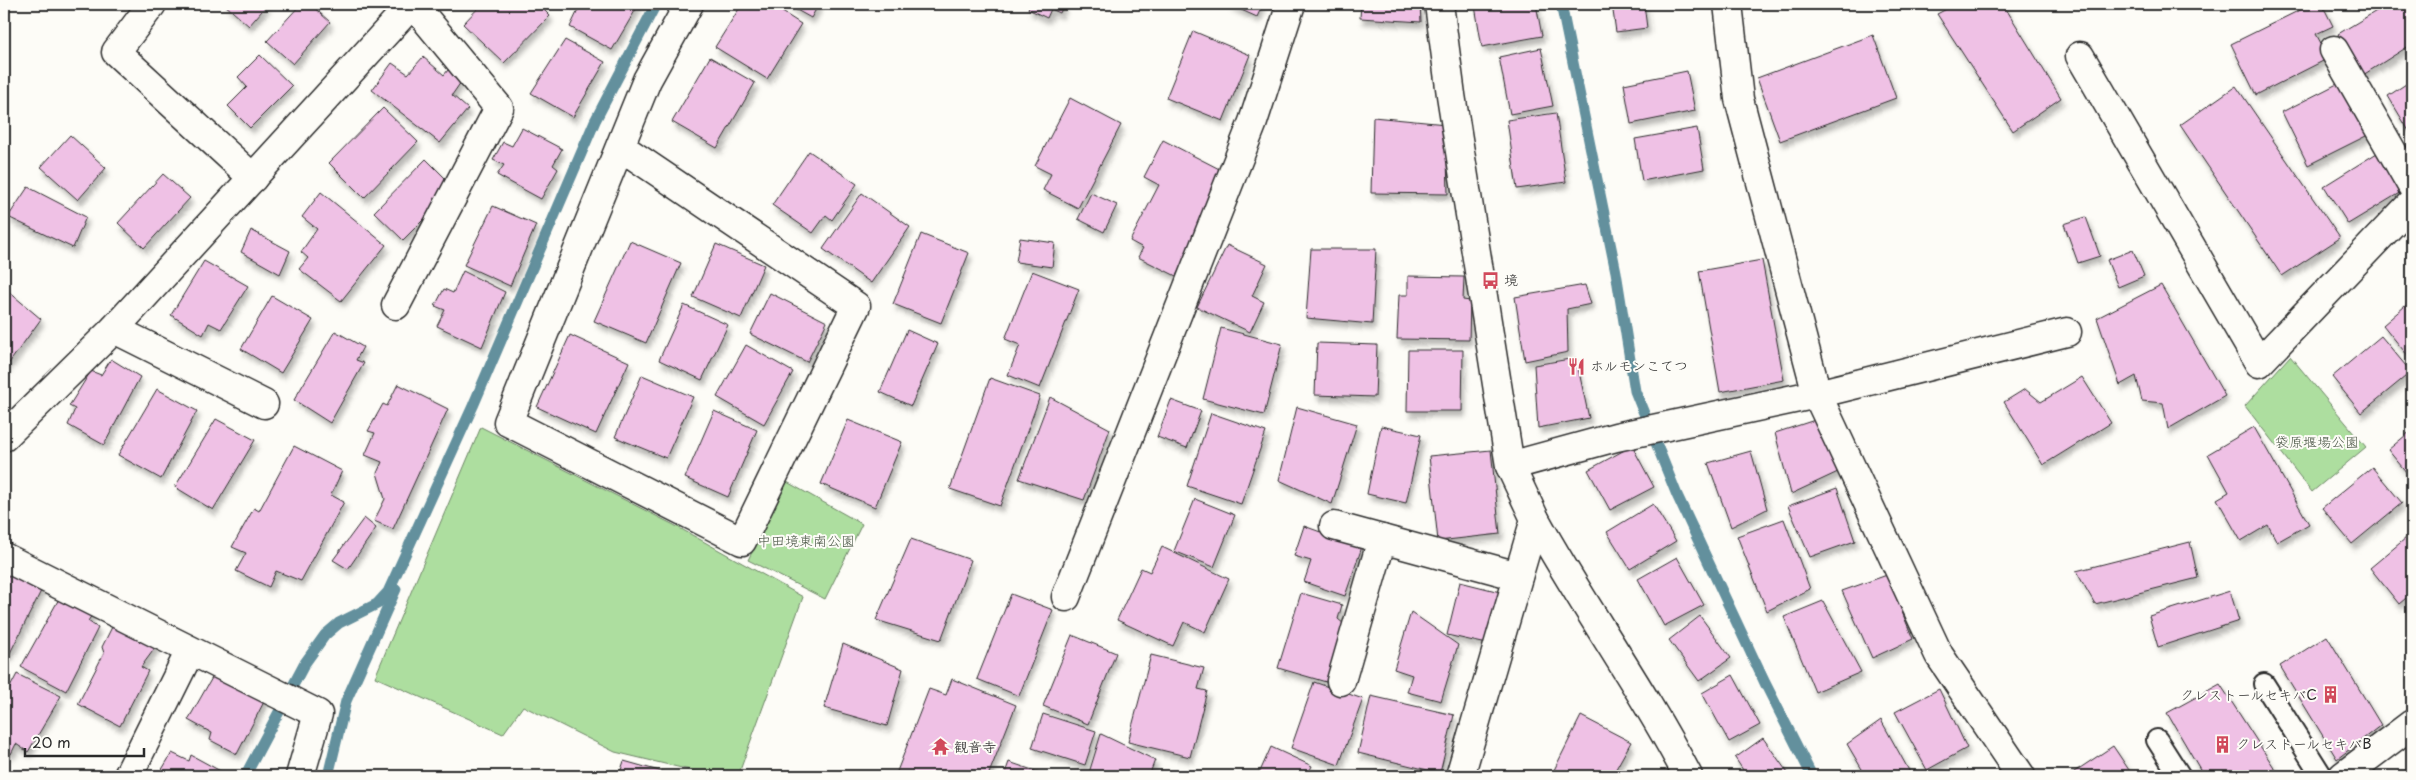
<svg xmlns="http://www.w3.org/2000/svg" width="2416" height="780" font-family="'Playpen Sans','Klee One',sans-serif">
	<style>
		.green { fill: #adde9f; stroke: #6c8465 }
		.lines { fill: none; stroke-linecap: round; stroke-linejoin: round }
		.stream { stroke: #63909d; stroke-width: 11 }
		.building { fill: #efc1e5; stroke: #2b2b2b; filter: url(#shadow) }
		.lane-casing { stroke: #2b2b2b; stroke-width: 24 }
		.street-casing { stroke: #2b2b2b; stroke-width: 31 }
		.secondary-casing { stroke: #2b2b2b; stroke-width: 31 }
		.lane { stroke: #fdfcf7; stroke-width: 20 }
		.street { stroke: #fdfcf7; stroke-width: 28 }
		.secondary { stroke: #fdfcf7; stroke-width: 28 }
		.labels { text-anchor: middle; stroke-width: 4; stroke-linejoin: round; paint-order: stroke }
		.poi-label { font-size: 14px; fill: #2b2b2b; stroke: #fdfcf7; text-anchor: start }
		.park-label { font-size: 14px; fill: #4c5848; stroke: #fdfcf7 }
	</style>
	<defs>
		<filter id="shadow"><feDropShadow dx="3" dy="5.5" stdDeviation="2.5" flood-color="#0004"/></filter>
	</defs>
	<rect width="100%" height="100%" fill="#fdfcf7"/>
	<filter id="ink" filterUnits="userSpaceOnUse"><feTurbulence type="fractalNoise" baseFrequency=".02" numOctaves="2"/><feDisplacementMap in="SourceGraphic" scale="10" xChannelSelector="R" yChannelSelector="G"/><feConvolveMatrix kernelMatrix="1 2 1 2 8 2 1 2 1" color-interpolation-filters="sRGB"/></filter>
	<g filter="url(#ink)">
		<g class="green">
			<polygon points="2290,356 2366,447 2312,492 2245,406"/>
			<polygon points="481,427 674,525 803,597 738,776 715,776 615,752 523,706 503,734 375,677"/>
			<polygon points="787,482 862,524 825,599 748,560"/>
		</g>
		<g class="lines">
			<g class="stream">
				<polyline points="1561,4 1616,272 1635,391 1677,495 1765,683 1812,776"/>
				<polyline points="245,776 305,663 325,635 339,623 377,604 388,592 473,406 595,121 656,4"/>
				<polyline points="328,776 346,701 396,589"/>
			</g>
		</g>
		<g class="building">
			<polygon points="224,4 268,4 249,26"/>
			<polygon points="301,4 310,4 330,22 293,64 267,41"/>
			<polygon points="482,4 538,4 550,16 504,63 463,24"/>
			<polygon points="581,4 639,4 612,50 570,27"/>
			<polygon points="742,4 770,4 801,24 767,79 715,47"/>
			<polygon points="786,4 819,4 811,18"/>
			<polygon points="1030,4 1064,4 1060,13 1051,9 1047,18 1028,9"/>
			<polygon points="1228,4 1263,4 1257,17"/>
			<polygon points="1361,4 1420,4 1421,22 1360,18"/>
			<polygon points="1489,4 1536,4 1542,36 1482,47 1475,6"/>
			<polygon points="1612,4 1644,4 1647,28 1616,32"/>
			<polygon points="1956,4 2003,4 2061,98 2013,131 1937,14"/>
			<polygon points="2312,4 2322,4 2333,26 2316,34 2329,58 2256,95 2231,44"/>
			<polygon points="2388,4 2410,4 2412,8 2412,44 2363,75 2338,34"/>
			<polygon points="1193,31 1250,55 1223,121 1166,98"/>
			<polygon points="1873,35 1896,98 1780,141 1757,78"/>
			<polygon points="565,40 605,62 573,117 531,93"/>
			<polygon points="1541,48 1553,106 1510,114 1499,57"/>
			<polygon points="260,55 292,86 250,128 228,106 247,87 238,77"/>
			<polygon points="423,57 444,75 448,70 461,82 452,95 468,109 440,143 372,90 392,63 408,74"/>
			<polygon points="710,57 755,83 717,148 672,122"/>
			<polygon points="1687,71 1695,111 1631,124 1624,84"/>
			<polygon points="2412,80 2412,136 2388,96"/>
			<polygon points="2341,82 2368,135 2308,165 2282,112"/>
			<polygon points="2236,86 2340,238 2282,276 2180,125"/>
			<polygon points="1070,98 1121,125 1078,208 1043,190 1051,174 1035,166"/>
			<polygon points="383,108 418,142 364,198 329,163"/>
			<polygon points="1556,113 1566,182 1517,189 1507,120"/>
			<polygon points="1373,117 1446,124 1448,194 1371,193"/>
			<polygon points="522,128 562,149 553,165 558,169 541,199 497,175 504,165 493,160 503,142 512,146"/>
			<polygon points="1697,128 1704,169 1642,181 1635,139"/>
			<polygon points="70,135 106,168 78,200 41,167"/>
			<polygon points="1163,140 1229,174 1176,276 1138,257 1143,248 1130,241 1159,185 1144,177"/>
			<polygon points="809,151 857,184 832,220 826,215 813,233 772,205"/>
			<polygon points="2377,153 2401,192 2348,224 2324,186"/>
			<polygon points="426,159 455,188 403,240 374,212"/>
			<polygon points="163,174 190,198 144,248 118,223"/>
			<polygon points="28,187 86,217 73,248 8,217"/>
			<polygon points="321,192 386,245 341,301 299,269 308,258 301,252 317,229 302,217"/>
			<polygon points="862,193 910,227 871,283 823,249"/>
			<polygon points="1091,193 1117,205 1104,232 1078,219"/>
			<polygon points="493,206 536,225 510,286 464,265"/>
			<polygon points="2086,217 2100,256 2078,263 2064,224"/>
			<polygon points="251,230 290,251 280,274 241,252"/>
			<polygon points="921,234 969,253 941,323 893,304"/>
			<polygon points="1020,238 1055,243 1052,267 1016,262"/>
			<polygon points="630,241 681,263 646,343 594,321"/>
			<polygon points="716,244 764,265 741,318 693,297"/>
			<polygon points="1227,245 1267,264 1252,296 1264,302 1250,332 1197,307"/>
			<polygon points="1311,249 1376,249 1372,324 1306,318"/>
			<polygon points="2133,250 2144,276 2118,287 2107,260"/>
			<polygon points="1762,260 1784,380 1720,392 1699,271"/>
			<polygon points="204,261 248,286 221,329 209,323 203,335 171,315"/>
			<polygon points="463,271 505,292 482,347 437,326 445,310 435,306 444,289 453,293"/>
			<polygon points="1032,271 1079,289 1040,388 1008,375 1020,345 1005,339"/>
			<polygon points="1408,276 1464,277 1463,300 1470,301 1469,340 1397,339 1399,295 1408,295"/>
			<polygon points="1585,285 1591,304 1567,309 1568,352 1525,361 1515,297"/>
			<polygon points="2161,285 2225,396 2168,429 2163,403 2142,401 2136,376 2120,385 2097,318"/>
			<polygon points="8,291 41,319 4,370 4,297"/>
			<polygon points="770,293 827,322 807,362 750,334"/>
			<polygon points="272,296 313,320 281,373 241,349"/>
			<polygon points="2412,300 2412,361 2383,325"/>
			<polygon points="684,305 728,325 702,380 659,360"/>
			<polygon points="1221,328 1282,344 1264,415 1203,399"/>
			<polygon points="907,330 938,344 911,406 880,392"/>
			<polygon points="335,331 363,347 356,360 364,363 330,423 294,400"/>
			<polygon points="570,335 629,362 596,434 537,407"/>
			<polygon points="2381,336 2411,372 2361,413 2332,377"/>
			<polygon points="1317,343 1377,345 1375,397 1315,395"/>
			<polygon points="746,345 793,372 764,424 717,397"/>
			<polygon points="1408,350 1463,350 1462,411 1407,411"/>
			<polygon points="1576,358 1589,418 1538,428 1534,365"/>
			<polygon points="111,359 140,377 104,445 68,425 75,409 69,406 91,371 101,375"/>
			<polygon points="642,375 693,397 666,458 615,437"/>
			<polygon points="2082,377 2111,423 2043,465 2004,402 2025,389 2041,402"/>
			<polygon points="990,378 1040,396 1000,506 950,489"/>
			<polygon points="398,384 448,409 393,529 374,521 385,499 377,473 382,462 365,455 375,433 368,431 383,404 387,406"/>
			<polygon points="157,389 197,411 161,479 118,455"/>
			<polygon points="1050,397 1110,429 1084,500 1019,479"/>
			<polygon points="1171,400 1201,411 1187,448 1157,437"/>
			<polygon points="1297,407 1357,424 1332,504 1279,480"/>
			<polygon points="714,411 757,430 728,497 685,478"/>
			<polygon points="1211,413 1266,432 1241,504 1187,486"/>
			<polygon points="216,419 255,440 213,510 175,487"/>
			<polygon points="848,420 902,442 875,507 821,484"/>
			<polygon points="1815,420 1840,471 1791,494 1775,433"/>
			<polygon points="1381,426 1421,435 1406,503 1367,494"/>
			<polygon points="2254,427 2309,524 2277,542 2268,525 2241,541 2217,499 2229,492 2208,454"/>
			<polygon points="2412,430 2412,479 2388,450"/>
			<polygon points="294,446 342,471 331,495 344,502 301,581 276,571 269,587 236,571 246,553 232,547 254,508 259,511"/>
			<polygon points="1632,446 1654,487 1610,510 1588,470"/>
			<polygon points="1491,450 1500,534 1438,541 1429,456"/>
			<polygon points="1751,451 1767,509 1731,527 1708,463"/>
			<polygon points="2372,467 2402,503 2352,544 2322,508"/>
			<polygon points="1837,488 1855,541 1810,557 1788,506"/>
			<polygon points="1195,499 1235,515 1214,567 1174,551"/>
			<polygon points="1653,504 1676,541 1630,569 1607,532"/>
			<polygon points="364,518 376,528 348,569 333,560"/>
			<polygon points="1784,519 1810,589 1767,611 1737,536"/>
			<polygon points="1304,526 1362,547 1345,596 1304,582 1311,561 1294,556"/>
			<polygon points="2412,533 2412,593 2399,604 2370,568"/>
			<polygon points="911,539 971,560 941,640 876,620"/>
			<polygon points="2190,542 2198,578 2095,604 2076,571"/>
			<polygon points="1162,547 1229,579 1205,632 1184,622 1173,646 1117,620 1141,568 1150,572"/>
			<polygon points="1677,557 1704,605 1664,626 1638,579"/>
			<polygon points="4,568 43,587 8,657 4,655"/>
			<polygon points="1887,575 1913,639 1872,658 1842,591"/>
			<polygon points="1460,582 1500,592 1487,644 1447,635"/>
			<polygon points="2230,591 2239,621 2158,647 2149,616"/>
			<polygon points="1301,593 1342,605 1338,619 1350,629 1333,684 1278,668"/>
			<polygon points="1011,594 1053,610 1019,696 977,679"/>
			<polygon points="60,597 94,612 88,621 98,628 66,691 21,667"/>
			<polygon points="1823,601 1861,672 1815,692 1784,617"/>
			<polygon points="1411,612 1458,645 1441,701 1407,692 1412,675 1394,669"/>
			<polygon points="1700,616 1731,658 1699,681 1669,640"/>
			<polygon points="115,621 158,644 141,667 148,671 120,726 78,704 104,653 102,647"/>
			<polygon points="1072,635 1116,653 1088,724 1043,706"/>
			<polygon points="2327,636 2381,725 2337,759 2280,666"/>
			<polygon points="843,644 903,669 887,726 824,708"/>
			<polygon points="1151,655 1204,668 1198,689 1207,691 1190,757 1128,742"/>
			<polygon points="17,674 61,696 28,752 16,744 11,754 4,750 4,699"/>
			<polygon points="1733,675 1760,725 1729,742 1702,693"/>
			<polygon points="213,676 267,696 237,754 210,740 212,733 188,720"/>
			<polygon points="952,679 1016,705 988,776 903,776 896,774 929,689 946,695"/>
			<polygon points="1314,682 1363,699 1339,765 1291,748"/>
			<polygon points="2220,684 2279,775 2277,776 2204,776 2167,713"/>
			<polygon points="1939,689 1967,748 1927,770 1895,712"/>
			<polygon points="1371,696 1454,715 1440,773 1358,753"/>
			<polygon points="1043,714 1096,731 1085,765 1032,748"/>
			<polygon points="1581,716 1631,742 1612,776 1551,776"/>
			<polygon points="1881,720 1912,776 1866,776 1847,744"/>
			<polygon points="1101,734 1155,760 1149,776 1088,776"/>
			<polygon points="1763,738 1790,776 1747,776 1735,758"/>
			<polygon points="2113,746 2133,776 2068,776"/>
			<polygon points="1271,747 1312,766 1307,776 1258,776"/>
			<polygon points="172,753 189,761 191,755 224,773 223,776 158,776"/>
			<polygon points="624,761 677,776 619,776"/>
			<polygon points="1009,762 1050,776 1004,776"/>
		</g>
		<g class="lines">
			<defs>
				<g id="lane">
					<polyline points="2264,684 2322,776"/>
					<polyline points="2157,740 2180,776"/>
				</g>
				<g id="street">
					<polyline points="152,4 116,52 253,178"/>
					<polyline points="1728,4 1739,99 1817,394 1939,655 2021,776"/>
					<polyline points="2334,50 2412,186"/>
					<polyline points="2080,56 2259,363 2412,203"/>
					<polyline points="621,147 856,306 742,541 508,422 647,80 689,4"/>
					<polyline points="396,305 499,108 413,4"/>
					<polyline points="114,329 264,404"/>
					<polyline points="4,437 114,329 412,4"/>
					<polyline points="1510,466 1616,437 1817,394 2067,332"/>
					<polyline points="1334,526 1518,576"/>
					<polyline points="4,557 318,714 300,776"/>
					<polyline points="1066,597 1253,122 1291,4"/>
					<polyline points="1341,681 1382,539"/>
					<polyline points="128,776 190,651"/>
					<polyline points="2343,776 2412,724"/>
				</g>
				<g id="secondary">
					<polyline points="1439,4 1451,95 1510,466 1535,519 1460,776"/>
					<path d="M1535 519C1583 606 1642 688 1688 776"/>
				</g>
			</defs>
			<use href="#lane" class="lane-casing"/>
			<use href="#street" class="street-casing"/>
			<use href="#secondary" class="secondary-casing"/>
			<use href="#lane" class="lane"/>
			<use href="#street" class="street"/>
			<use href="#secondary" class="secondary"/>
		</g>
	</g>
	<defs>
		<symbol id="bus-bare" viewBox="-9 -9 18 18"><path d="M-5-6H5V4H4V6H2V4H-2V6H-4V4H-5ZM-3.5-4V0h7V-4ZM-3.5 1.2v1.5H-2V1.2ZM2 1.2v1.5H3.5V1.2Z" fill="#d1495b" stroke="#fdfcf7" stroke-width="2.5" paint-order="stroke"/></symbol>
		<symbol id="restaurant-bare" viewBox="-9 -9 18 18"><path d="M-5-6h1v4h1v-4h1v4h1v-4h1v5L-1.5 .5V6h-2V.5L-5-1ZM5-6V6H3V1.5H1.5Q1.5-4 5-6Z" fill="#d1495b" stroke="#fdfcf7" stroke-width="2.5" paint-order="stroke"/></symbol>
		<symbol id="building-bare" viewBox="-9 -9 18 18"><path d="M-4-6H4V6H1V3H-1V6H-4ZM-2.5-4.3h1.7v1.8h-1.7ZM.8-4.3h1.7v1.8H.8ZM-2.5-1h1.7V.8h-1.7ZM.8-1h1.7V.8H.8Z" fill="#d1495b" stroke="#fdfcf7" stroke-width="2.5" paint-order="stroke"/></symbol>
		<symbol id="temple-bare" viewBox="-9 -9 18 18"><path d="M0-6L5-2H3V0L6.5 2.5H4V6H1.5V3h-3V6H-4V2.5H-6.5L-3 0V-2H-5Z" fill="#d1495b" stroke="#fdfcf7" stroke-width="2.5" paint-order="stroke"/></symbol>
	</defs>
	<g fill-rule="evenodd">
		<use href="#bus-bare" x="1478" y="268" width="25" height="25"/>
		<use href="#restaurant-bare" x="1564" y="354" width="25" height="25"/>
		<use href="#building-bare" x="2318" y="682" width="25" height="25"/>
		<use href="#building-bare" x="2210" y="732" width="25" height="25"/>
		<use href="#temple-bare" x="928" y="734" width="25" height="25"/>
	</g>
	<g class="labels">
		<g class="poi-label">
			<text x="1504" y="285">境</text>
			<text x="1590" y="371">ホルモンこてつ</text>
			<text x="2317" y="700" text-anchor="end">クレストールセキバC</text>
			<text x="2236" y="749">クレストールセキバB</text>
			<text x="954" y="752">観音寺</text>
		</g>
		<g class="park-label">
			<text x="2317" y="447">袋原堰場公園</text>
			<text x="806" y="546">中田境東南公園</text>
		</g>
	</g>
	<rect width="2416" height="780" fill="none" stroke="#fdfcf7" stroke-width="20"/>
	<rect x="10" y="10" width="2396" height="760" fill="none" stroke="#2b2b2b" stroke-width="2" filter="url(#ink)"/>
	<path d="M25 748v8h119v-8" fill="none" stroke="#2b2b2b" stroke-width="2.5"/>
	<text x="32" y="748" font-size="15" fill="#2b2b2b" stroke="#fdfcf7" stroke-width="4" paint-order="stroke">20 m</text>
</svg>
